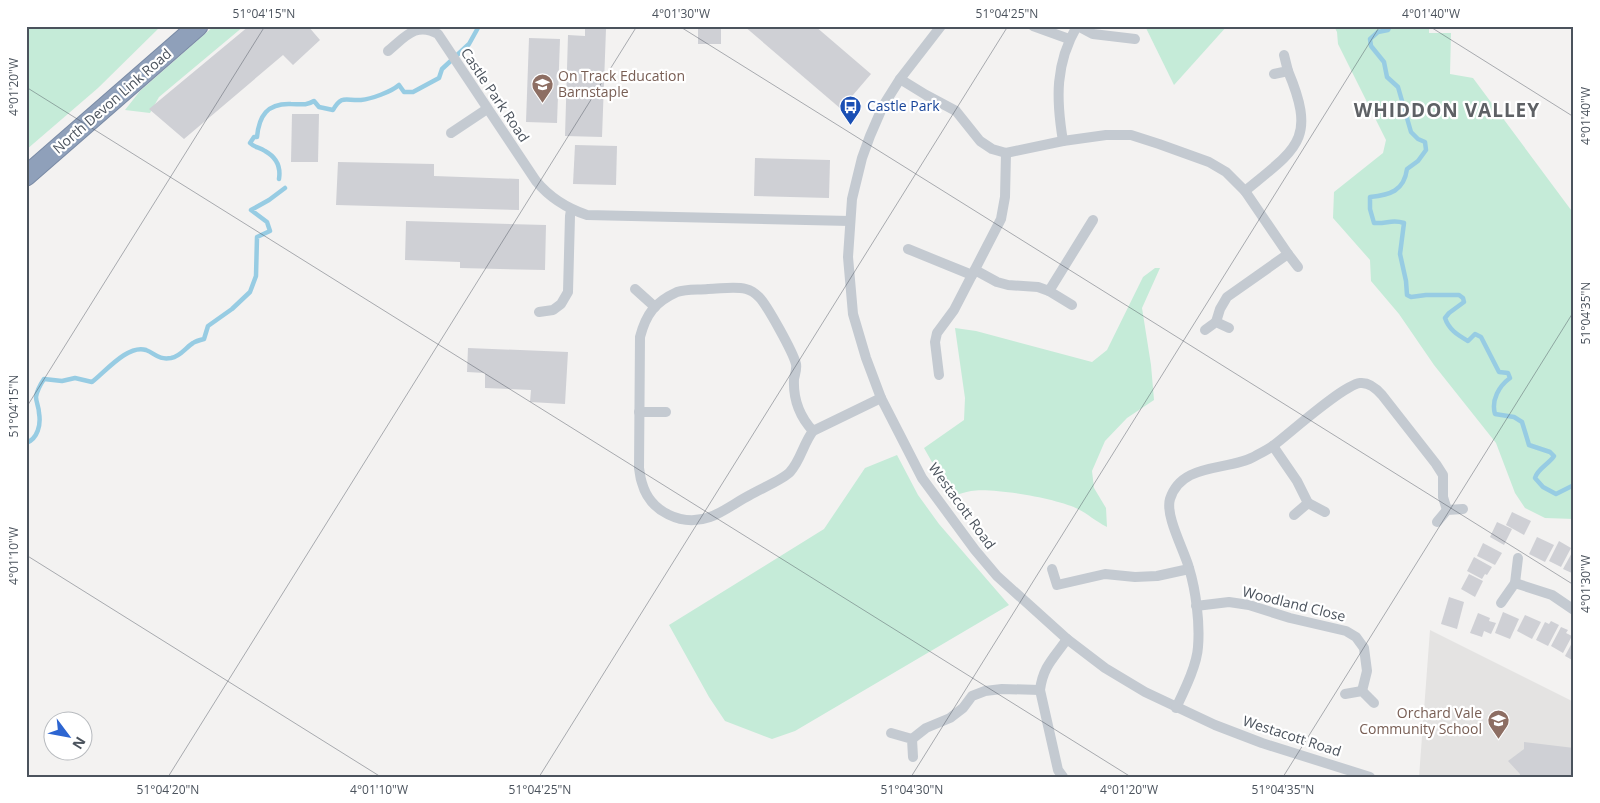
<svg xmlns="http://www.w3.org/2000/svg" width="1600" height="803" font-family="'Open Sans',sans-serif">
	<style>
		.education { fill: #e4e3e2 }
		.green { fill: #c5ebd8 }
		.lines { fill: none; stroke-linecap: round; stroke-linejoin: round }
		.stream { stroke: #97cce3; stroke-width: 4.5 }
		.building { fill: #cfd0d5 }
		.highway-casing { stroke: #7a8ba6; stroke-width: 21 }
		.street { stroke: #c4cad1; stroke-width: 10 }
		.highway { stroke: #8fa0ba; stroke-width: 19 }
		.ticks { fill: none; stroke: #4b535d; stroke-width: 1; stroke-opacity: 0.45 }
		.labels { text-anchor: middle; stroke-width: 4.5; stroke-linejoin: round; paint-order: stroke }
		.education-label { font-size: 14px; fill: #785e54; stroke: #fff; text-anchor: start }
		.street-label { font-size: 14px; fill: #4b535d; stroke: #fff }
		.transit-label { font-size: 14px; fill: #164399; stroke: #fff; text-anchor: start }
		.district-label { font-size: 19px; font-weight: bold; letter-spacing: 1px; fill: #5e6165; stroke: #fff }
		.neatline { fill: none; stroke: #4b535d; stroke-width: 2 }
		.ticks-label { font-size: 12px; text-anchor: middle; fill: #4b535d }
	</style>
	<rect width="100%" height="100%" fill="#f3f2f1"/>
	<polygon class="education" points="1430,630 1574,702 1574,777 1419,777"/>
	<g class="green">
		<polygon points="26,26 161,26 98,88 26,150"/>
		<polygon points="214,26 244,26 159,97 150,113 125,110 140,91"/>
		<polygon points="1145,26 1227,26 1174,85"/>
		<polygon points="1334,26 1429,26 1429,33 1451,33 1450,74 1473,78 1574,214 1574,519 1545,518 1525,508 1515,493 1496,443 1434,365 1399,314 1371,281 1370,260 1333,218 1334,192 1383,153 1386,140 1338,44 1337,32"/>
		<path d="M1155 268H1160L1142 308 1151 365 1154 400 1127 418 1105 441 1092 471 1094 488 1106 508 1107 527C1095 521 1088 514 1078 509 1059 499 992 487 971 491 965 492 959 494 953 496L941 478 924 448 964 420 965 398 955 328 976 331 1092 362 1107 350 1143 277Z"/>
		<polygon points="897,455 918,495 939,524 1009,605 795,731 772,739 725,721 709,697 669,625 824,529 865,468"/>
	</g>
	<g class="lines">
		<g class="stream">
			<path d="M1390 26 1388 30 1378 32 1370 39 1371 46 1384 62 1387 77 1398 87 1411 132 1418 139 1425 142 1426 150 1418 161 1407 169C1404 191 1390 195 1370 197V209L1374 223C1387 224 1392 219 1404 223L1400 254 1406 281 1407 295 1411 297 1426 295H1459L1463 298 1464 302 1449 313 1445 318C1449 330 1458 335 1468 341L1475 334 1481 337 1499 372 1508 373 1510 378C1499 386 1491 400 1495 414L1514 417 1522 422 1529 445 1550 452 1554 456C1549 464 1537 469 1535 478L1543 487 1556 494 1574 485"/>
			<path d="M279 179C281 166 276 157 265 151 259 147 255 148 250 143L254 137H257C259 116 267 103 291 104 300 104 306 106 314 101L319 107 333 110C342 94 346 101 361 100 371 99 391 92 399 85L404 92H413L439 78 442 69 469 44 479 26"/>
			<path d="M26 443C38 439 41 424 39 413 39 407 36 402 36 397 37 390 40 385 44 379L62 381 75 378 92 382C105 372 128 344 146 350 156 354 158 360 171 358 181 356 185 348 193 343 196 341 200 340 204 339L208 326 232 309 250 292 256 276 257 237 270 231 267 222 251 210 269 200 285 188"/>
		</g>
	</g>
	<g class="building">
		<polygon points="249,26 308,26 320,40 293,65 283,55 184,139 149,109"/>
		<rect x="698" y="26" width="23" height="18"/>
		<polygon points="744,26 815,26 871,74 841,109"/>
		<polygon points="585,29 606,29 602,137 565,136 568,35 585,36"/>
		<polygon points="529,38 560,39 557,123 526,122"/>
		<polygon points="292,114 319,114 318,162 291,162"/>
		<polygon points="575,145 617,146 616,185 573,184"/>
		<polygon points="755,158 830,160 829,198 754,196"/>
		<polygon points="338,162 434,164 434,176 519,179 519,210 336,205"/>
		<polygon points="406,221 546,225 545,270 460,268 460,262 405,260"/>
		<polygon points="468,348 568,352 565,404 530,402 531,390 485,388 485,373 467,372"/>
		<polygon points="1512,512 1531,521 1524,535 1506,525"/>
		<polygon points="1497,522 1512,529 1504,545 1490,537"/>
		<polygon points="1537,537 1554,545 1545,562 1529,554"/>
		<polygon points="1559,541 1571,548 1561,567 1549,561"/>
		<polygon points="1483,543 1502,553 1495,565 1477,556"/>
		<polygon points="1574,549 1574,574 1563,569"/>
		<polygon points="1474,557 1492,567 1487,575 1485,574 1482,579 1467,571"/>
		<polygon points="1469,574 1483,581 1475,597 1461,589"/>
		<polygon points="1449,597 1464,602 1457,629 1441,624"/>
		<polygon points="1503,612 1519,619 1510,639 1495,633"/>
		<polygon points="1478,613 1490,618 1489,621 1496,623 1491,634 1484,631 1482,637 1470,633"/>
		<polygon points="1525,615 1541,622 1532,639 1517,631"/>
		<polygon points="1551,621 1559,625 1548,646 1536,640 1545,622 1549,624"/>
		<polygon points="1561,627 1568,630 1566,633 1572,636 1563,653 1551,646"/>
		<polygon points="1574,639 1574,661 1565,656"/>
		<polygon points="1524,742 1574,748 1574,777 1520,777 1520,774 1508,761 1524,749"/>
	</g>
	<g class="lines">
		<defs>
			<polyline id="highway" points="26,176 198,26"/>
		</defs>
		<use href="#highway" class="highway-casing"/>
		<g class="street">
			<polyline points="941,26 900,79 883,106 870,136 862,158 852,199 848,257 853,314 866,358 881,398 922,478 975,550 997,576 1067,639 1105,668 1145,692 1215,725 1262,743 1370,777"/>
			<polyline points="1033,26 1069,39"/>
			<polyline points="1078,26 1093,34 1135,39"/>
			<path d="M388 51C404 38 416 21 438 34L536 181C550 198 566 208 587 215L850 221"/>
			<polyline points="1274,74 1288,71 1284,55"/>
			<polyline points="900,79 926,95 956,111 980,141 992,149 1006,153 1063,141 1106,135 1131,135 1159,144 1209,162 1226,172 1245,191 1288,254 1227,297 1220,309 1216,322"/>
			<polyline points="451,133 487,109"/>
			<path d="M1063 141C1056 99 1055 64 1077 26"/>
			<path d="M1245 191C1297 148 1317 140 1288 71"/>
			<polyline points="908,249 972,275"/>
			<polyline points="1288,254 1298,267"/>
			<polyline points="975,270 997,282 1008,285 1038,287 1049,291 1072,305"/>
			<polyline points="635,289 655,307"/>
			<polyline points="1049,291 1093,220"/>
			<polyline points="539,312 553,310 561,304 568,292 570,216 571,210"/>
			<polyline points="1205,330 1216,322 1229,328"/>
			<polyline points="939,375 935,342 937,333 954,310 1001,219 1005,197 1006,153"/>
			<polyline points="639,412 666,412"/>
			<path d="M813 431C800 417 793 399 794 379 795 374 797 369 796 364 793 352 767 305 759 297 756 294 750 290 746 289 734 286 720 289 708 289 698 290 686 289 677 292 655 302 646 314 640 337L639 468C640 473 640 478 642 483 650 512 682 527 710 517 722 513 738 501 750 495 760 489 784 479 790 472 801 460 803 444 813 431L881 398"/>
			<polyline points="1273,446 1297,481 1308,503"/>
			<polyline points="1294,515 1308,503 1325,512"/>
			<polyline points="1437,522 1447,510 1463,509"/>
			<polyline points="1052,569 1057,585 1105,574 1135,577 1157,576 1189,569"/>
			<polyline points="1515,583 1552,595 1574,610"/>
			<polyline points="1501,603 1515,583 1518,558"/>
			<polyline points="1196,606 1229,602 1249,605 1290,618 1346,631 1356,637 1364,648 1367,671 1362,691"/>
			<polyline points="1345,694 1362,691 1374,703"/>
			<path d="M1176 708C1184 691 1197 665 1198 647 1200 623 1196 591 1189 568 1184 550 1165 516 1170 499 1182 461 1230 472 1257 455 1263 452 1269 449 1274 445 1290 433 1343 385 1360 383 1369 382 1376 388 1382 395L1436 464 1443 475V497L1447 510"/>
			<polyline points="891,733 912,739 913,757"/>
			<polyline points="912,739 926,728 950,718 963,708 972,696 985,691 1002,689 1040,690"/>
			<path d="M1063 777 1058 770 1040 690C1043 666 1054 658 1067 639"/>
		</g>
		<use href="#highway" class="highway"/>
	</g>
	<path class="ticks" d="M679 26 1574 585M1429 26 1574 117M26 87 1131 777M26 408 265 26M26 555 381 777M168 777 637 26M539 777 1008 26M911 777 1380 26M1283 777 1574 311"/>
	<defs>
		<symbol id="school-pin" viewBox="-11 -11 22 30"><path d="M0 17L-7.5 6A9.5 9.5 0 1 1 7.5 6Z" fill="#8d6e63" stroke="#fff"/><path d="M0-5L7-2L0 1L-7-2ZM-4 1L0 2.5L4 1V4Q0 6-4 4Z" fill="#fff"/></symbol>
		<symbol id="bus-pin" viewBox="-11 -11 22 30"><path d="M0 17L-7.5 6A9.5 9.5 0 1 1 7.5 6Z" fill="#1a4fb4" stroke="#fff"/><path d="M-5-6H5V4H4V6H2V4H-2V6H-4V4H-5ZM-3.5-4V0h7V-4ZM-3.5 1.2v1.5H-2V1.2ZM2 1.2v1.5H3.5V1.2Z" fill="#fff"/></symbol>
	</defs>
	<g fill-rule="evenodd">
		<use href="#school-pin" x="530" y="72" width="25" height="34"/>
		<use href="#bus-pin" x="838" y="94" width="25" height="34"/>
		<use href="#school-pin" x="1486" y="708" width="25" height="34"/>
	</g>
	<g class="labels">
		<g class="education-label">
			<text x="558" y="81">On Track Education<tspan x="558" dy="16">Barnstaple</tspan></text>
			<text x="1482" y="718" text-anchor="end">Orchard Vale<tspan x="1482" dy="16">Community School</tspan></text>
		</g>
		<g class="street-label">
			<text transform="translate(495 95) rotate(56)" y="5">Castle Park Road</text>
			<text transform="translate(112 101) rotate(-41)" y="5">North Devon Link Road</text>
			<text transform="translate(962 506) rotate(54)" y="5">Westacott Road</text>
			<text transform="translate(1294 604) rotate(14)" y="5">Woodland Close</text>
			<text transform="translate(1292 736) rotate(18)" y="5">Westacott Road</text>
		</g>
		<g class="transit-label">
			<text x="867" y="111">Castle Park</text>
		</g>
		<g class="district-label">
			<text x="1447" y="117">WHIDDON VALLEY</text>
		</g>
	</g>
	<rect width="1600" height="803" fill="none" stroke="#ffffff" stroke-width="55"/>
	<g transform="translate(68 736) rotate(122)"><circle r="24" fill="#ffffff" stroke="#b7babe"/>
	<path d="M0-4L9 19L0 12L-9 19Z" fill="#2d65d1"/>
	<text y="-8" font-size="14" font-weight="bold" text-anchor="middle" fill="#4b535d">N</text>
	</g>
	<rect x="28" y="28" width="1544" height="748" class="neatline"/>
	<g class="ticks-label">
		<text x="264" y="18">51°04'15"N</text>
		<text x="681" y="18">4°01'30"W</text>
		<text x="1007" y="18">51°04'25"N</text>
		<text x="1431" y="18">4°01'40"W</text>
		<text transform="translate(14 87) rotate(-90)" y="4">4°01'20"W</text>
		<text transform="translate(1586 116) rotate(-90)" y="4">4°01'40"W</text>
		<text transform="translate(1586 313) rotate(-90)" y="4">51°04'35"N</text>
		<text transform="translate(14 406) rotate(-90)" y="4">51°04'15"N</text>
		<text transform="translate(14 556) rotate(-90)" y="4">4°01'10"W</text>
		<text transform="translate(1586 584) rotate(-90)" y="4">4°01'30"W</text>
		<text x="168" y="794">51°04'20"N</text>
		<text x="379" y="794">4°01'10"W</text>
		<text x="540" y="794">51°04'25"N</text>
		<text x="912" y="794">51°04'30"N</text>
		<text x="1129" y="794">4°01'20"W</text>
		<text x="1283" y="794">51°04'35"N</text>
	</g>
</svg>
